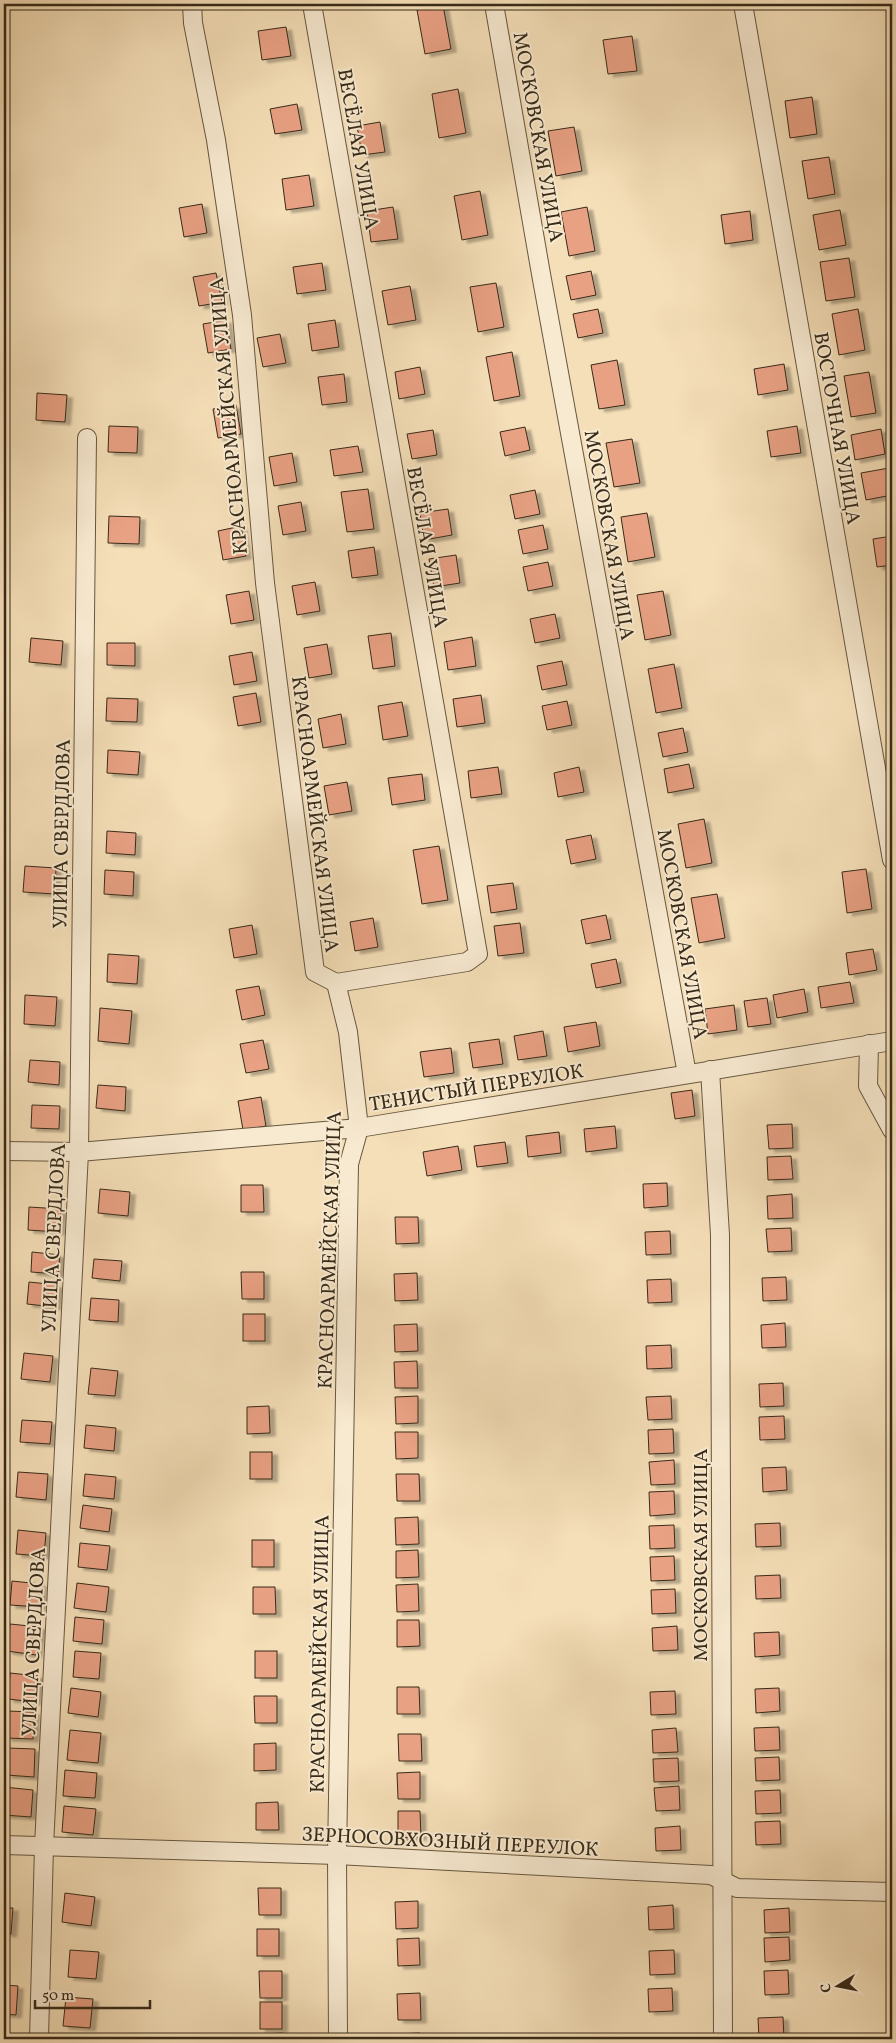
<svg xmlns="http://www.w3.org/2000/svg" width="896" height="2043" font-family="Vollkorn,serif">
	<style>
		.building { fill: #e9a184; stroke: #372a18; filter: url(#shadow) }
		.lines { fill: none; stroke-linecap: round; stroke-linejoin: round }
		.minor-casing { stroke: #665740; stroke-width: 20 }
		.minor { stroke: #f8ead1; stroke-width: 18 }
		.labels { text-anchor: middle; stroke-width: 4; stroke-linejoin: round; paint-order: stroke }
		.street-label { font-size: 20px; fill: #372a18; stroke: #f8ead1 }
	</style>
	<defs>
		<filter id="shadow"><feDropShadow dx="5.5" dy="3" stdDeviation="1" flood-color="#0004"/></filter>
	</defs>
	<rect width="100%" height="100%" fill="#f5dfb8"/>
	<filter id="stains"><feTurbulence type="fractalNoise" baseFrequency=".004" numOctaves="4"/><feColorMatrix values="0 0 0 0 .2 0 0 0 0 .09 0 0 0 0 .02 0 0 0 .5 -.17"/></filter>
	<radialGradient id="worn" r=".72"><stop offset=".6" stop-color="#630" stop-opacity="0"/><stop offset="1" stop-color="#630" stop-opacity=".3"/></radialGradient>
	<g class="building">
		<polygon points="443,5 451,49 425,54 417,10"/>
		<polygon points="286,27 291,56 262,60 258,31"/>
		<polygon points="632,36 637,71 608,74 603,40"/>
		<polygon points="458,89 466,133 439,138 432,94"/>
		<polygon points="812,97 817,134 790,138 785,101"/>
		<polygon points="297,104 302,130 275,134 270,109"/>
		<polygon points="380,122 385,152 362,155 357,126"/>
		<polygon points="574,127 582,171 556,176 548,131"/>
		<polygon points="829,157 835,194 808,199 802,161"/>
		<polygon points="309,175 314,206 286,210 282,179"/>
		<polygon points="480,191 488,235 462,240 454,196"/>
		<polygon points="202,204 207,233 184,237 179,208"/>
		<polygon points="393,207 398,239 371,242 367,211"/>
		<polygon points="587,207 595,251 569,256 561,212"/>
		<polygon points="840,210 846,245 819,250 813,215"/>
		<polygon points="750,211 753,240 725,244 721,215"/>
		<polygon points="849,258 855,297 826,301 820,262"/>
		<polygon points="322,263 326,290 297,294 293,267"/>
		<polygon points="591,271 596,295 571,300 566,276"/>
		<polygon points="216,273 222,302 199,306 193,277"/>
		<polygon points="496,283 504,327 478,332 470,287"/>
		<polygon points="410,286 416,320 388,325 382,291"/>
		<polygon points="598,309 603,333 578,338 573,314"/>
		<polygon points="858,309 865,350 839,355 832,314"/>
		<polygon points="226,320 231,349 208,353 203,324"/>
		<polygon points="335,320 339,347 312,351 308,324"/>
		<polygon points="280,334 286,363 263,367 257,338"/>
		<polygon points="512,352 520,396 494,401 486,357"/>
		<polygon points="617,360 625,405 599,409 591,365"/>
		<polygon points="784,364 788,390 758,395 754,369"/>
		<polygon points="420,367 425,394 399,399 395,372"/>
		<polygon points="869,372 876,413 851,417 844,376"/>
		<polygon points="344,374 347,402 322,405 318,377"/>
		<polygon points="37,393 67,395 65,422 36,420"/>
		<polygon points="236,405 241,434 218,438 213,409"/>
		<polygon points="109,426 138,427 137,453 108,452"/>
		<polygon points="797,426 801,453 771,457 767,431"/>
		<polygon points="525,427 530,450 505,456 500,432"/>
		<polygon points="881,429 885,454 855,460 851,435"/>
		<polygon points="433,430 437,455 412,459 407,434"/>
		<polygon points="632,439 640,483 614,487 606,443"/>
		<polygon points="358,446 363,472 334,476 330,450"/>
		<polygon points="292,453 297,482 274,486 269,457"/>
		<polygon points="889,468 892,495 866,500 861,473"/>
		<polygon points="368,489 374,529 347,532 341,492"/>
		<polygon points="535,490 540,514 515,519 510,495"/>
		<polygon points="301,502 306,531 283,535 278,506"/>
		<polygon points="448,509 452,535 424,540 420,513"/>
		<polygon points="647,513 655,557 628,562 621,517"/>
		<polygon points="109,516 140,517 139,544 108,543"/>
		<polygon points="543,525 548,549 523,554 518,530"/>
		<polygon points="241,526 246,556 223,560 218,531"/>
		<polygon points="892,536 892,565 877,567 873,539"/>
		<polygon points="374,547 378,575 352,578 348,551"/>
		<polygon points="456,555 460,583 434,587 429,559"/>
		<polygon points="548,562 553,586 528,591 523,567"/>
		<polygon points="315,582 320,611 297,615 292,586"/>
		<polygon points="249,591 254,620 231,624 226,595"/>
		<polygon points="663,591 671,635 645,640 637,595"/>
		<polygon points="555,614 560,638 535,643 530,619"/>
		<polygon points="391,633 395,666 373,669 368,636"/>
		<polygon points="472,637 476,666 448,670 444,642"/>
		<polygon points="31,638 63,641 61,665 29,662"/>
		<polygon points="107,643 135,643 135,666 107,665"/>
		<polygon points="327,644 332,674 309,678 304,648"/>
		<polygon points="252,652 257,681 234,685 229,656"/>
		<polygon points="562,661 567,685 542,690 537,666"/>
		<polygon points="674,664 682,708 656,713 648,669"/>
		<polygon points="256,693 261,722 238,726 233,697"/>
		<polygon points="481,695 485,723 457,727 453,699"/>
		<polygon points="107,698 138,699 137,722 106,721"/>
		<polygon points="567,701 572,725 547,730 542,706"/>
		<polygon points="402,702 408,736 383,740 378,706"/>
		<polygon points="341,714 346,744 323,748 318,719"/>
		<polygon points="683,728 688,752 663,757 658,733"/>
		<polygon points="108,750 140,752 138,775 107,773"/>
		<polygon points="689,764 694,788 668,793 664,769"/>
		<polygon points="498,767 502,794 471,798 468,771"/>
		<polygon points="579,767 584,792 558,797 554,773"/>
		<polygon points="422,774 425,800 392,805 388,778"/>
		<polygon points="347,782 352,811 329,815 324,786"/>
		<polygon points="704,819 712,863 686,868 678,824"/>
		<polygon points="107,831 136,833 135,855 106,853"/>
		<polygon points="591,835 596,859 571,864 566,840"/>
		<polygon points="439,846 448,900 422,904 413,850"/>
		<polygon points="25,866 56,868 55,894 23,892"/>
		<polygon points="866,869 872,909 847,913 842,872"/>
		<polygon points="105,870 134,872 133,896 104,894"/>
		<polygon points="513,883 517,909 491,913 487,886"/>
		<polygon points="717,894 725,938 699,943 691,898"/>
		<polygon points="606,915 611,939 586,944 581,920"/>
		<polygon points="373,918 378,947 355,951 350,922"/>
		<polygon points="520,923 524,953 498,956 494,926"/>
		<polygon points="252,925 257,954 234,958 229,929"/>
		<polygon points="873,949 877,970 849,975 846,953"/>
		<polygon points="108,954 139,956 137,984 107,982"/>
		<polygon points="616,959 621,983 596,988 591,964"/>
		<polygon points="850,982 854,1003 821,1008 818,987"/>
		<polygon points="259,986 265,1015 242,1020 236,990"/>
		<polygon points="804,989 808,1012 777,1018 773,995"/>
		<polygon points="25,995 57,997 55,1026 24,1024"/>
		<polygon points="767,998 771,1024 748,1027 744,1001"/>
		<polygon points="734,1005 737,1030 708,1034 705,1009"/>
		<polygon points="100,1008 132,1011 129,1044 98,1041"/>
		<polygon points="596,1022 600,1046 568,1052 564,1027"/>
		<polygon points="543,1031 547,1056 518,1060 514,1036"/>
		<polygon points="499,1039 503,1064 473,1068 469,1043"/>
		<polygon points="263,1040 269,1069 246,1073 240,1044"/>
		<polygon points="451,1048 454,1073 424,1077 420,1052"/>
		<polygon points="30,1060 60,1062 59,1085 28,1082"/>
		<polygon points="98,1085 126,1087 125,1111 96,1108"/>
		<polygon points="692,1090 695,1116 675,1119 671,1093"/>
		<polygon points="261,1097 266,1126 243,1130 238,1101"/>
		<polygon points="32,1105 60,1106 59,1129 31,1128"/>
		<polygon points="792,1124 793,1148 769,1149 767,1125"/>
		<polygon points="615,1126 617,1148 586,1152 584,1129"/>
		<polygon points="559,1132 561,1153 528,1157 526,1136"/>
		<polygon points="505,1142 508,1163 477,1167 474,1146"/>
		<polygon points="458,1146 462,1170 427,1176 423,1152"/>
		<polygon points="791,1156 793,1179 768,1180 767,1157"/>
		<polygon points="667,1183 668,1206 644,1208 643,1184"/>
		<polygon points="241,1185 263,1185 264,1212 241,1212"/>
		<polygon points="100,1189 130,1192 128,1216 98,1213"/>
		<polygon points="792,1194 793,1218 768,1219 767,1196"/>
		<polygon points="29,1207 61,1209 59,1232 28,1230"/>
		<polygon points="395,1217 418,1217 419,1243 396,1244"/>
		<polygon points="791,1228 792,1251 768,1252 766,1229"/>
		<polygon points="670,1231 671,1254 646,1255 645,1232"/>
		<polygon points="32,1252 60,1255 58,1274 31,1272"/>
		<polygon points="94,1259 122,1261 120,1281 92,1278"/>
		<polygon points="241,1272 264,1272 264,1299 242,1299"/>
		<polygon points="417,1273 418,1300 395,1301 394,1274"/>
		<polygon points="786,1277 787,1300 763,1301 762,1278"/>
		<polygon points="671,1279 672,1302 648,1303 647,1280"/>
		<polygon points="29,1282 58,1285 55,1307 27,1304"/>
		<polygon points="91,1298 119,1300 118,1322 89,1320"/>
		<rect x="243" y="1314" width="22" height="27"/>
		<polygon points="785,1323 786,1347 762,1348 761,1325"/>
		<polygon points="417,1324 418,1351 395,1352 394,1325"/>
		<polygon points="671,1345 672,1368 647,1369 646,1346"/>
		<polygon points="24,1353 53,1356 50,1382 21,1379"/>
		<polygon points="417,1361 418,1388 395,1388 394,1362"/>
		<polygon points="91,1368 118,1371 115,1396 88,1394"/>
		<polygon points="783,1383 784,1406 760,1407 759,1384"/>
		<polygon points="418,1396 418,1423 396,1424 395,1397"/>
		<polygon points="671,1396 672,1419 648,1420 646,1397"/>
		<polygon points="269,1406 270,1433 247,1434 247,1407"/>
		<polygon points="784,1416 785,1439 760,1440 759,1417"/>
		<polygon points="22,1420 52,1422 50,1444 20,1442"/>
		<polygon points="86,1425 116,1428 114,1451 84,1448"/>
		<polygon points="673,1429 674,1453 649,1454 648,1430"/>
		<polygon points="395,1432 418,1432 418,1458 396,1459"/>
		<rect x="250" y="1452" width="22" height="27"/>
		<polygon points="674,1460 675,1484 651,1485 649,1462"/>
		<polygon points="786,1467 787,1490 763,1492 762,1468"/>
		<polygon points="18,1472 48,1474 46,1500 16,1497"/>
		<polygon points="85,1474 116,1477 114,1499 83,1496"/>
		<polygon points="396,1474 419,1474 420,1501 397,1501"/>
		<polygon points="674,1491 675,1514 650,1516 649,1492"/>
		<polygon points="83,1505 112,1509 109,1532 80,1528"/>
		<polygon points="418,1517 419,1544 396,1545 395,1518"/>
		<polygon points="780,1523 781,1546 756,1547 755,1524"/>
		<polygon points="674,1525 675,1548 650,1549 649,1526"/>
		<polygon points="18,1530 46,1533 44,1556 16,1554"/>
		<rect x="252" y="1540" width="22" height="27"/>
		<polygon points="80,1543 110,1546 107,1570 78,1567"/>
		<polygon points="418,1550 419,1577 396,1578 396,1551"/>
		<polygon points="674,1556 675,1580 651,1581 650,1557"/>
		<polygon points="780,1575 781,1598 756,1599 755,1576"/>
		<polygon points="12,1581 41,1584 40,1607 10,1605"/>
		<polygon points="77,1583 109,1587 106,1612 74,1608"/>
		<polygon points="418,1584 419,1611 397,1612 396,1585"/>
		<polygon points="253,1587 275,1587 276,1614 253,1614"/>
		<polygon points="675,1589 676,1613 652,1614 651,1590"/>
		<polygon points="75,1617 104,1620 102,1644 73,1641"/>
		<polygon points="397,1620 419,1620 420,1646 397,1647"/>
		<polygon points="10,1624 40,1627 36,1655 7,1651"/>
		<polygon points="677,1626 678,1650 653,1651 652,1628"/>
		<polygon points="779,1632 780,1655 755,1657 754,1633"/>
		<polygon points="75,1651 101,1653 99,1679 73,1677"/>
		<rect x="255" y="1651" width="22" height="27"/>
		<polygon points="10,1673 38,1676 35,1702 8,1699"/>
		<polygon points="397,1687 419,1687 420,1714 397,1714"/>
		<polygon points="71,1688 101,1692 98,1717 68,1713"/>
		<polygon points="779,1688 780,1711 756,1713 755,1689"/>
		<polygon points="675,1691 676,1714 651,1715 650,1692"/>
		<polygon points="254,1696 277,1696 277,1723 255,1723"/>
		<polygon points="7,1711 34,1712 33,1739 6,1738"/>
		<polygon points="779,1727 780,1750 755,1751 754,1728"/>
		<polygon points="676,1728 678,1752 653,1753 652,1730"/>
		<polygon points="70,1730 101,1733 98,1763 67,1760"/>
		<polygon points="398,1734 421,1734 422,1761 399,1761"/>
		<polygon points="276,1743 276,1770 254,1771 254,1744"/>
		<polygon points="8,1748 35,1749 34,1777 6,1775"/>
		<polygon points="779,1757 780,1780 756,1781 755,1758"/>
		<polygon points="678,1758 679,1781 654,1782 653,1759"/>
		<polygon points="65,1770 97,1773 95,1798 63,1796"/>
		<polygon points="420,1772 420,1799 398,1799 397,1773"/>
		<polygon points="679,1786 680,1810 656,1811 654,1788"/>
		<polygon points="4,1787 33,1790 31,1817 4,1815"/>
		<polygon points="780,1790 781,1813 756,1814 755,1791"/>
		<polygon points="278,1802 279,1830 256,1830 256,1803"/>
		<polygon points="64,1806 96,1809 93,1835 62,1832"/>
		<polygon points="398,1811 420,1811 421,1837 398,1838"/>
		<polygon points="780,1821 781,1844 756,1845 755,1822"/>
		<polygon points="680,1826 681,1850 656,1851 655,1828"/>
		<polygon points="258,1888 281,1888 281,1915 259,1915"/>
		<polygon points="65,1893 95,1897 91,1926 62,1922"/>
		<polygon points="418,1901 418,1928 396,1929 395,1902"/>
		<polygon points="673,1905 674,1929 649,1930 648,1907"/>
		<polygon points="4,1908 13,1908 11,1934 4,1933"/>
		<polygon points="789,1908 790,1932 765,1933 764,1910"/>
		<rect x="257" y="1929" width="22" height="27"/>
		<polygon points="789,1937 790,1960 765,1962 764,1938"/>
		<polygon points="419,1938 420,1965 398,1966 397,1939"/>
		<polygon points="70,1950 99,1952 96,1979 68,1977"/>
		<polygon points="674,1950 675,1974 650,1975 649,1951"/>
		<polygon points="788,1970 789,1994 765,1995 764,1971"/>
		<polygon points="259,1971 282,1971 282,1998 260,1998"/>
		<polygon points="4,1985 18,1986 16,2015 4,2014"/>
		<polygon points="672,1988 673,2011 649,2012 648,1989"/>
		<polygon points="420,1993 421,2020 398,2020 397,1994"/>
		<polygon points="66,1997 93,1999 90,2028 63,2026"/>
		<rect x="260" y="2002" width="22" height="27"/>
		<polygon points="783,2017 784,2039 759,2039 758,2018"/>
		<polygon points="283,2033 283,2039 261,2039 261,2034"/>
		<polygon points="420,2033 420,2039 397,2039 397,2034"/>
	</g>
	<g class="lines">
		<defs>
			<g id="minor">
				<polyline points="192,4 193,23 216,140 242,315 265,583 315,972 336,983 348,1032 359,1128 349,1164 337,1855 338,2039"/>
				<polyline points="312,4 478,954 467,962 336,983"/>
				<polyline points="494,4 541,274 687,1074"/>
				<polyline points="743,4 892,860"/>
				<polyline points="869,1044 868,1086 892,1130"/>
				<polyline points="710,1070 720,1235 723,2039"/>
				<polyline points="4,1151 79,1152 359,1128 892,1041"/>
				<polyline points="4,1845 337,1855 711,1875 737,1888 892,1892"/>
				<polyline points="39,2039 44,1846 79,1152 87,438"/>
			</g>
		</defs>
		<use href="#minor" class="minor-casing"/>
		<use href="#minor" class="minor"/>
	</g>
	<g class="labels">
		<g class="street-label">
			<text transform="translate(539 137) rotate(80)" y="7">МОСКОВСКАЯ УЛИЦА</text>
			<text transform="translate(359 149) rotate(80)" y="7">ВЕСЁЛАЯ УЛИЦА</text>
			<text transform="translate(228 416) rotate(-95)" y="7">КРАСНОАРМЕЙСКАЯ УЛИЦА</text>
			<text transform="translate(838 428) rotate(80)" y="7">ВОСТОЧНАЯ УЛИЦА</text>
			<text transform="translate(610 535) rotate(80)" y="7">МОСКОВСКАЯ УЛИЦА</text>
			<text transform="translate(428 547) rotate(80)" y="7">ВЕСЁЛАЯ УЛИЦА</text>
			<text transform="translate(316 814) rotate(83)" y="7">КРАСНОАРМЕЙСКАЯ УЛИЦА</text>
			<text transform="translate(61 834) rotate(-89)" y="7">УЛИЦА СВЕРДЛОВА</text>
			<text transform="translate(683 934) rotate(80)" y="7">МОСКОВСКАЯ УЛИЦА</text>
			<text transform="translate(476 1087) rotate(-9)" y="7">ТЕНИСТЫЙ ПЕРЕУЛОК</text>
			<text transform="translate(53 1238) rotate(-87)" y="7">УЛИЦА СВЕРДЛОВА</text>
			<text transform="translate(329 1250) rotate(-88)" y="7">КРАСНОАРМЕЙСКАЯ УЛИЦА</text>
			<text transform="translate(700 1555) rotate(-90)" y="7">МОСКОВСКАЯ УЛИЦА</text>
			<text transform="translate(33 1642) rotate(-87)" y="7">УЛИЦА СВЕРДЛОВА</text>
			<text transform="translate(319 1654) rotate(-89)" y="7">КРАСНОАРМЕЙСКАЯ УЛИЦА</text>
			<text transform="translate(450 1841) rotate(3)" y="7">ЗЕРНОСОВХОЗНЫЙ ПЕРЕУЛОК</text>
		</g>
	</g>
	<rect width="896" height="2043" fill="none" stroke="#f5dfb8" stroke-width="20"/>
	<rect x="5" y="5" width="886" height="2033" fill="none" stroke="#372a18" stroke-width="2.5"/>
	<rect x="10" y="10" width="876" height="2023" fill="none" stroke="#372a18"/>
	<g transform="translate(838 1986) rotate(260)" stroke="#f8ead1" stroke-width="4" paint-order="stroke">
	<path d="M0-4L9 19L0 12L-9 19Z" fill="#372a18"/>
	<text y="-8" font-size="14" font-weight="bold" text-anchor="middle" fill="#372a18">С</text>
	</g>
	<path d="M35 2000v8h115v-8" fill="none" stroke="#372a18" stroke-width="2.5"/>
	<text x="42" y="2000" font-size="15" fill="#372a18" stroke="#f8ead1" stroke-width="4" paint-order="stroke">50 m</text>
	<rect width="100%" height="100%" filter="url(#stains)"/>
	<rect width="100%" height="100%" fill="url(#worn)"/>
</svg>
